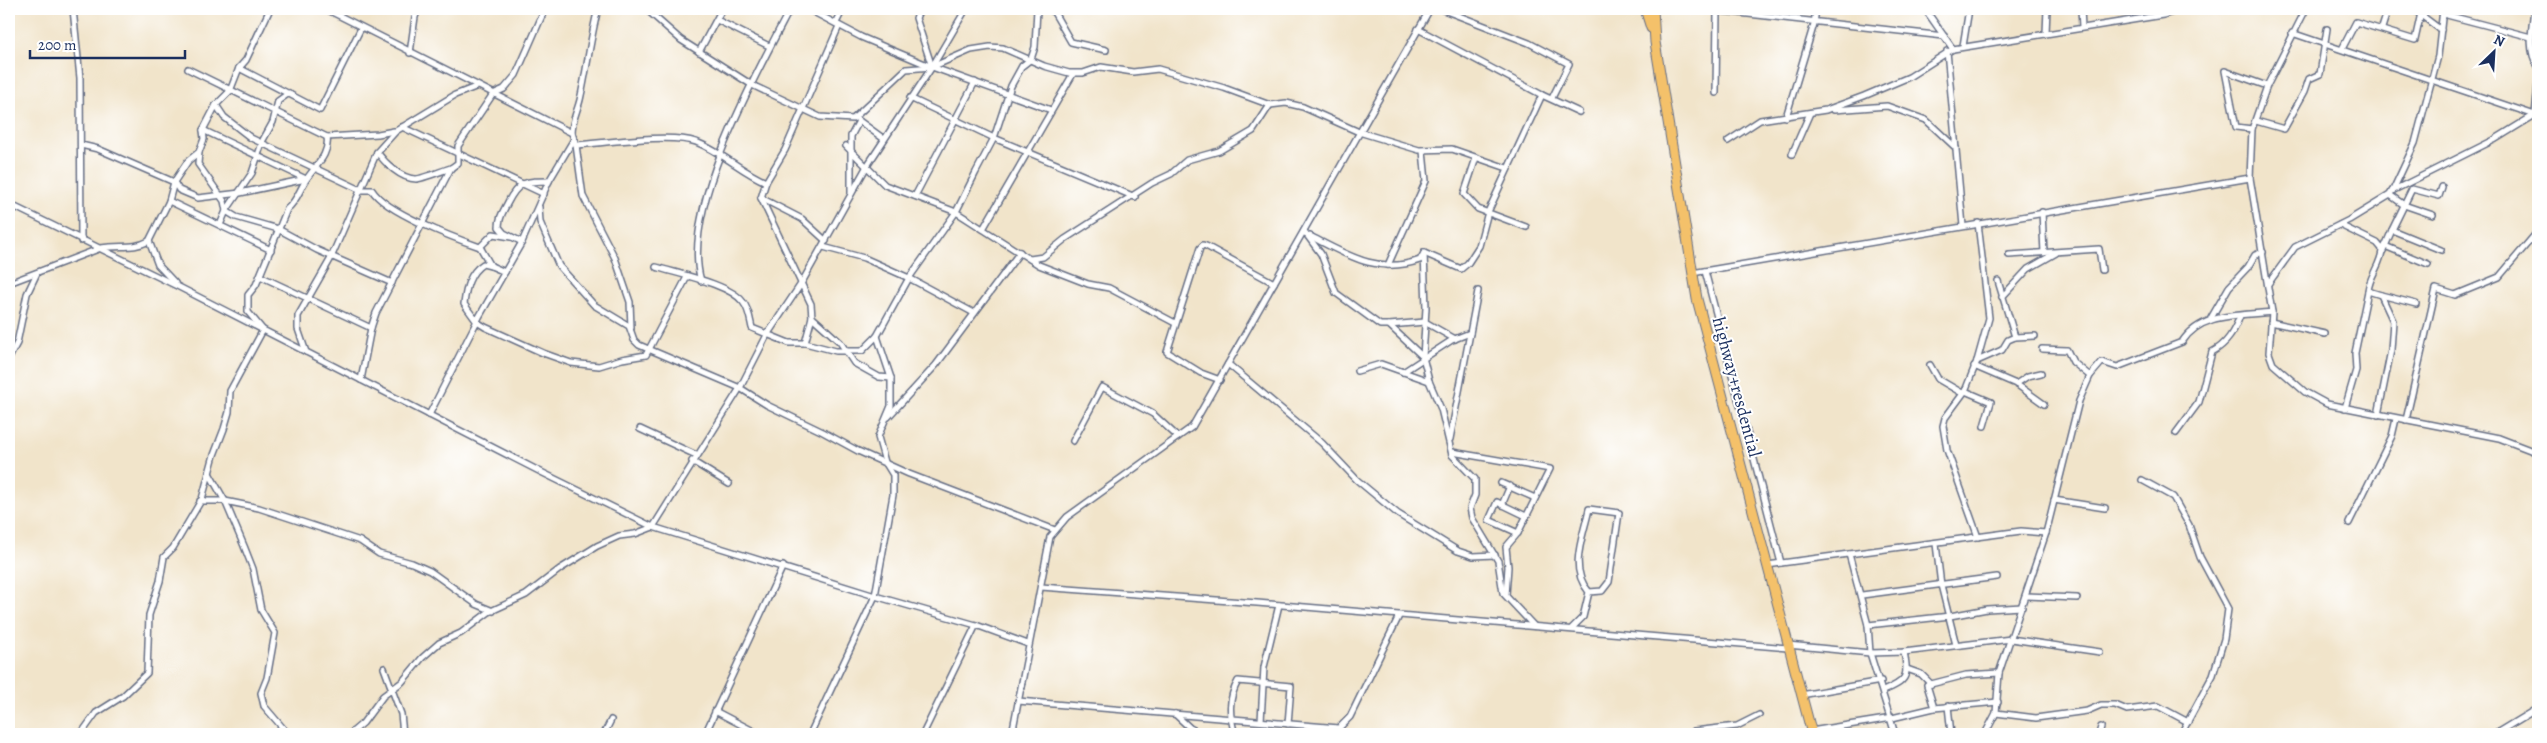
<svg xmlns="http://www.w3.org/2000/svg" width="2547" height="743" font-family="Alegreya,serif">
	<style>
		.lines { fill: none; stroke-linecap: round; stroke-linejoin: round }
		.minor-casing { stroke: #666e84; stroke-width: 8 }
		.trunk-casing { stroke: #666e84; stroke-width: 11 }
		.minor { stroke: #fff; stroke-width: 5 }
		.trunk { stroke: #f4c16b; stroke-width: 9 }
		.labels { text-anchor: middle; stroke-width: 4; stroke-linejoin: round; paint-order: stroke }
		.street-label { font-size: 18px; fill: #1b2f5e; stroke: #fff }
	</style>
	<rect width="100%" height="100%" fill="#fff"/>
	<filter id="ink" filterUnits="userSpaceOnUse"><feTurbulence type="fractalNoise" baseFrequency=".02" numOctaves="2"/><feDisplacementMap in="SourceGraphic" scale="10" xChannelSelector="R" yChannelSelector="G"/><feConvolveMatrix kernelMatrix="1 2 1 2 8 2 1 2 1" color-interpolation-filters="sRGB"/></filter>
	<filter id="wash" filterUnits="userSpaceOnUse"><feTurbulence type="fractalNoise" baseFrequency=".0096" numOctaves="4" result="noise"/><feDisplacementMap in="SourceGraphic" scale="20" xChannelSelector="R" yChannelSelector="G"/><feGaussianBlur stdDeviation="1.12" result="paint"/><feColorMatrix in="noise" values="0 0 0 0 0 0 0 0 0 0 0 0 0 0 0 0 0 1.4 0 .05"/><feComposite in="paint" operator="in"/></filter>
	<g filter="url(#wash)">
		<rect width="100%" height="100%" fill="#f1e4ca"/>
	</g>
	<g filter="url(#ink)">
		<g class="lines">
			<defs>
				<g id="minor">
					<polyline points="73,9 80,78 81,241"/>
					<polyline points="326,9 572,133 574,139 549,181 522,242 479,317 429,415"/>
					<polyline points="646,9 681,40 752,85 820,117 853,119 906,69 932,67 971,50 990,47 1003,48 1044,66 1069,73 1083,73 1101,67 1133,72 1158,69 1224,88 1270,105 1286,103 1303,107 1359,132 1419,150 1452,149 1507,168"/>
					<polyline points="808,9 861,37 932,67 1051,110"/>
					<polyline points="920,9 916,18 932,67"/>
					<polyline points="1052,9 1071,42 1106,50"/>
					<polyline points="1441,9 1529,43 1569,64 1552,98"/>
					<polyline points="1696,9 1730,12 1733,9"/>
					<polyline points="1925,9 1953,49"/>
					<polyline points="2081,9 2082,27"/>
					<polyline points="2413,9 2441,30"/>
					<path d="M2534 9C2532 27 2527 51 2538 66"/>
					<polyline points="1730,12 1944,36"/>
					<polyline points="2443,14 2531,37"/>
					<polyline points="717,20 769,46"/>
					<polyline points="836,23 843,9"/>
					<polyline points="2382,28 2388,9"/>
					<polyline points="1418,29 1542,95 1579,112"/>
					<polyline points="2046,33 2047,9"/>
					<polyline points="2292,33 2535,115"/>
					<polyline points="1963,46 1969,9"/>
					<polyline points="2342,49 2356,22 2415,40 2421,13"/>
					<polyline points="1947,51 1963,226"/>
					<polyline points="699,52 722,9"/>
					<polyline points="410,53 415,17 418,9"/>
					<polyline points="239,68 320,110 361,28"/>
					<polyline points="188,69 327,137 378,134 394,131"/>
					<polyline points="1716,93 1717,11"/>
					<polyline points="910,98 994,138 1135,197"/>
					<path d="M216 105 224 117 251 138 361 190H372C385 212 454 238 480 247L493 234 511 237"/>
					<polyline points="1834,110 1887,106 1926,120 1956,148"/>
					<polyline points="2535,115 2538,84"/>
					<polyline points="1786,117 1814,24 1816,9"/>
					<polyline points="858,120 884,139"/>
					<polyline points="2256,121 2284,129 2305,91 2309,79 2320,74 2327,29"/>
					<polyline points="402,127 544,194"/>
					<polyline points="2252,129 2236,127 2225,71 2267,86"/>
					<polyline points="203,130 306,179"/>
					<path d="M572 133C572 120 577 112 580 100 587 70 590 39 598 9"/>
					<path d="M574 139 576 145C605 143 670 133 696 142 722 152 742 172 766 182L761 198 802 219 826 241"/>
					<polyline points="1728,141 1760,120 1826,110 1864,96 1909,77 1953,49 2163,15 2183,9"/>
					<polyline points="81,145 98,149 174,182 179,190 198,198 240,193 306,179"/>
					<polyline points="576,145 583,196 615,258 630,302 631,328"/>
					<polyline points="846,146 885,185 956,212 1039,265 1088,284 1109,288 1175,323"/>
					<polyline points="199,152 198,164 224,201 226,211 236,217 278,229 317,250 392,283"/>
					<path d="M377 152C385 163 401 179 416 179 422 179 444 170 451 168"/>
					<polyline points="1792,154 1810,113"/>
					<polyline points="1476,158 1464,194 1478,209 1526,227"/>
					<polyline points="2250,178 2252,129 2267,86 2306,9"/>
					<polyline points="766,182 785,150 839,26"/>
					<polyline points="2393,190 2415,143 2438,56 2443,9"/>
					<polyline points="851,193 851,136 859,121"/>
					<polyline points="2390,195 2404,205 2433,215"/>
					<polyline points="915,196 975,82"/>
					<polyline points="761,198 811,304 812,317 805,343"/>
					<polyline points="169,201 271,250"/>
					<polyline points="9,204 179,287 539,471 653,527 875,596 976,625 1028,644"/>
					<polyline points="539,207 540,222 559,266 594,305 629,326 634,340 639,345 740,388 767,405 823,432 858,451 909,474 1055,530"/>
					<polyline points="2042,212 2044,253"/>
					<polyline points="1978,223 1989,318 1977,361 1965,391 1945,418 1943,426 1947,450 1978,537"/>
					<polyline points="220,225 226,211 252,173 263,140 273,122 278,101 289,93"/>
					<path d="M2340 225 2377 243 2382 249C2382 264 2369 276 2368 291L2381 295 2393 321 2391 350 2378 415"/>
					<polyline points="983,229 1073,74"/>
					<polyline points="2392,230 2412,189 2439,196 2442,187"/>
					<polyline points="1304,231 1321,254 1336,293 1380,325 1389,325 1423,357 1429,381 1441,409 1452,455 1475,479 1475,495 1470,508 1472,518 1498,561 1503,593 1534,626"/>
					<path d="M1310 236C1347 255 1378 275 1420 260L1424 253 1461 269 1468 263 1479 246 1488 212 1542 95"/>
					<path d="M522 242 504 233 499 227C499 217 503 212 507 204 518 181 526 181 549 181"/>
					<polyline points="2385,246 2428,264"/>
					<polyline points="480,247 491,266 505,272"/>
					<polyline points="823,247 864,258 909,278 974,313"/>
					<polyline points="2383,251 2392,230 2441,250"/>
					<polyline points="2009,255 2099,249 2102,270"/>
					<polyline points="1030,259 1043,257 1065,239 1152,183 1171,174 1187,160 1219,151 1253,131 1270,105"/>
					<polyline points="1388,265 1426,181 1423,151"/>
					<path d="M491 266 483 264C469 273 466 288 464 304L477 322 485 327 543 353 571 363 599 366 622 359 646 355 687 277"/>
					<path d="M656 267C678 274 730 284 743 302 749 309 750 319 752 328L789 343H805L836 351H862L877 336 909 278 956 212 976 172 994 138 1011 86 1022 66 1031 59 1035 47 1037 9"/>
					<polyline points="1705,271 1781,563"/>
					<polyline points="1692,273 2250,178 2272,312 2269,353 2273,364 2305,392 2327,404 2499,438 2538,453"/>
					<polyline points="260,276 371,328"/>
					<path d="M701 281C680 210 757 72 790 9"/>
					<polyline points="1998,281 2015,337 2035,336"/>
					<path d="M9 283 101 248C120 244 132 250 149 241"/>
					<polyline points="175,283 158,265 149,241 169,201 174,182 188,161 199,152 204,139 203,130 216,105 230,91 239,68 246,60 270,9"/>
					<polyline points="2268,284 2295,247 2349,220 2390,195 2392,191 2494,140 2538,113"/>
					<polyline points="2381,295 2416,304"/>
					<polyline points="2002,297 2028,269 2056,253"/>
					<polyline points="812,317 840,342 854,363 879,377 891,378"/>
					<polyline points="2211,318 2229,287 2248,267 2255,255 2263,252"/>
					<polyline points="2271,322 2325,334"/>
					<polyline points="1389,325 1425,322 1455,339"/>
					<polyline points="2042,349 2067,350 2073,362 2090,376"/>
					<polyline points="306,352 298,329 298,316 330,260 377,152 396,131 455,95 478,86"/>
					<polyline points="1423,357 1426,308 1424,253"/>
					<polyline points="9,358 17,343 27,294 37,273"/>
					<polyline points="1977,361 2002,350 2008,340 2015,337"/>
					<polyline points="1228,364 1322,443 1357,480 1398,514 1458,551 1473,556 1495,555"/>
					<polyline points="1930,365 1938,379 1962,393"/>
					<polyline points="1974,366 2016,384 2044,404"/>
					<polyline points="1357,371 1381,364 1429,381"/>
					<polyline points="1403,372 1452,340 1470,333"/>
					<polyline points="361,380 371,328 376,313 451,168 458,163 458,146 493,94 504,89 516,75 545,9"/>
					<polyline points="1220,380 1201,373 1167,352 1200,248 1203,245 1206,246 1274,283"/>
					<polyline points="2016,384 2028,376 2041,373"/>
					<polyline points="1965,391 1991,402 1984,426"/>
					<polyline points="2345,408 2356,370 2355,353 2368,291"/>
					<polyline points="888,417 936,365 1020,252"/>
					<polyline points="2406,420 2436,289 2455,295 2499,277 2538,231"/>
					<polyline points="640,429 696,455"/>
					<path d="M2176 433 2199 402 2212 352C2227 344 2234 332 2240 316"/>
					<polyline points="1450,439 1478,291"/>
					<polyline points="1073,441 1102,387 1153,414 1178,437"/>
					<polyline points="1452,452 1550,469 1518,533 1506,547 1508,567 1506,595"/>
					<polyline points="692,461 729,484"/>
					<polyline points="209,473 225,501 244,546 253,569 261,610 275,633 267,678 261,693 264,706 288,734"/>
					<polyline points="2142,480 2173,497 2189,525 2200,557 2228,609 2224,639 2213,675 2181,734"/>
					<polyline points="1501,483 1535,498"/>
					<polyline points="2054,500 2105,508"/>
					<polyline points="200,501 225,501 259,508 360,541 379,554 412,563 430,571 476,604 493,611"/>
					<polyline points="1502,505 1510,486"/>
					<polyline points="2349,523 2392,436 2396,419"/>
					<polyline points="1518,533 1489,520 1497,502 1526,516"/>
					<polyline points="1936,544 1941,585 1956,645"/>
					<polyline points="1849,554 1868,625 1870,653 1895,734"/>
					<polyline points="1767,565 2021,531 2046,533"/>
					<polyline points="1041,587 1257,603 1788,648"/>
					<polyline points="1862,595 1997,577"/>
					<polyline points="2026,596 2077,598"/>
					<polyline points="1868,625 1950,616 1987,609 2022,607"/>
					<path d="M1571 629 1583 617 1589 592 1602 591 1609 582 1619 513 1589 509C1583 538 1568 568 1589 592"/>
					<polyline points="1788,645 1870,653 1904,652 2011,639 2100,652"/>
					<polyline points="384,668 401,714 403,734"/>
					<polyline points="1907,669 1921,674 1931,684"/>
					<path d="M1883 691C1907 681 1909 677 1904 652"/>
					<polyline points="1801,695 1881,681"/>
					<polyline points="1018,701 1339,728 1350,717 1399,616"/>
					<polyline points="1948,706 1951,734"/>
					<polyline points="1934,708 1927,685 1966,675 1999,673"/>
					<polyline points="715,711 759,734"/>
					<polyline points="1996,713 2036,718 2087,711 2101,705 2115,705 2127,710 2158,706 2188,722"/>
					<polyline points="1175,714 1190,728 1202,734"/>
					<polyline points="1261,721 1264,667 1279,605"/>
					<polyline points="1811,731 1892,718 1934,708 1998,702"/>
					<path d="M81 734 96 713 123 696 147 673 149 615 160 581 164 557 173 548 202 499 214 455 224 429 229 412 230 391 263 330 248 312V295L256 285 287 209C297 201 299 191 306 180 315 166 330 155 327 137"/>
					<polyline points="350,734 363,723 383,696 402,682 422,658 439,643 461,633 489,612 526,595 560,569 597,546 619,536 635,534 653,527 740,388 767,335 801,284 867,166 932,67 966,9"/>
					<polyline points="604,734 611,720"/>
					<polyline points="705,734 783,566"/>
					<polyline points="810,734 875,596 893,495 893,475 885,462 878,437 891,406 891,378 877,336"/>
					<polyline points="923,734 976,625"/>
					<polyline points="1012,734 1050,537 1067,517 1192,427 1430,9"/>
					<path d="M1235 734C1229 715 1228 699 1238 681L1291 686 1288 724"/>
					<polyline points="1691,734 1694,731 1737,726 1759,715"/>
					<path d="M1985 734 1996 713 1999 673 2046 533 2079 401 2090 376 2102 362 2117 367 2182 342C2201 312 2240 316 2272 312"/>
					<polyline points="2099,734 2101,727"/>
					<polyline points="2495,734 2538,708"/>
				</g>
				<g id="trunk">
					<polyline points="1645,9 1651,28"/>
					<polyline points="1653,9 1655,42 1697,299 1812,734"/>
				</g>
			</defs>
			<use href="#minor" class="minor-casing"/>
			<use href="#trunk" class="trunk-casing"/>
			<use href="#minor" class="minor"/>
			<use href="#trunk" class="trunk"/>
		</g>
	</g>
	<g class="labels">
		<g class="street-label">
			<text transform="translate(1737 387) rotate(75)" y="6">highway+resdential</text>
		</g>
	</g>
	<rect width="2547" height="743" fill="none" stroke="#fff" stroke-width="30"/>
	<g transform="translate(2494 52) rotate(25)" stroke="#ffffff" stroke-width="4" paint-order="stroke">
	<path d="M0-4L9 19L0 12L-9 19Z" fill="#1b2f5e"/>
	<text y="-8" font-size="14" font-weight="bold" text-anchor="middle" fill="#1b2f5e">N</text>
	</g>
	<path d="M30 50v8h155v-8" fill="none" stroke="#1b2f5e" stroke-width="2.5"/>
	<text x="38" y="50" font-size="15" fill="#1b2f5e" stroke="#ffffff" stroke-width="4" paint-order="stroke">200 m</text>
</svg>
